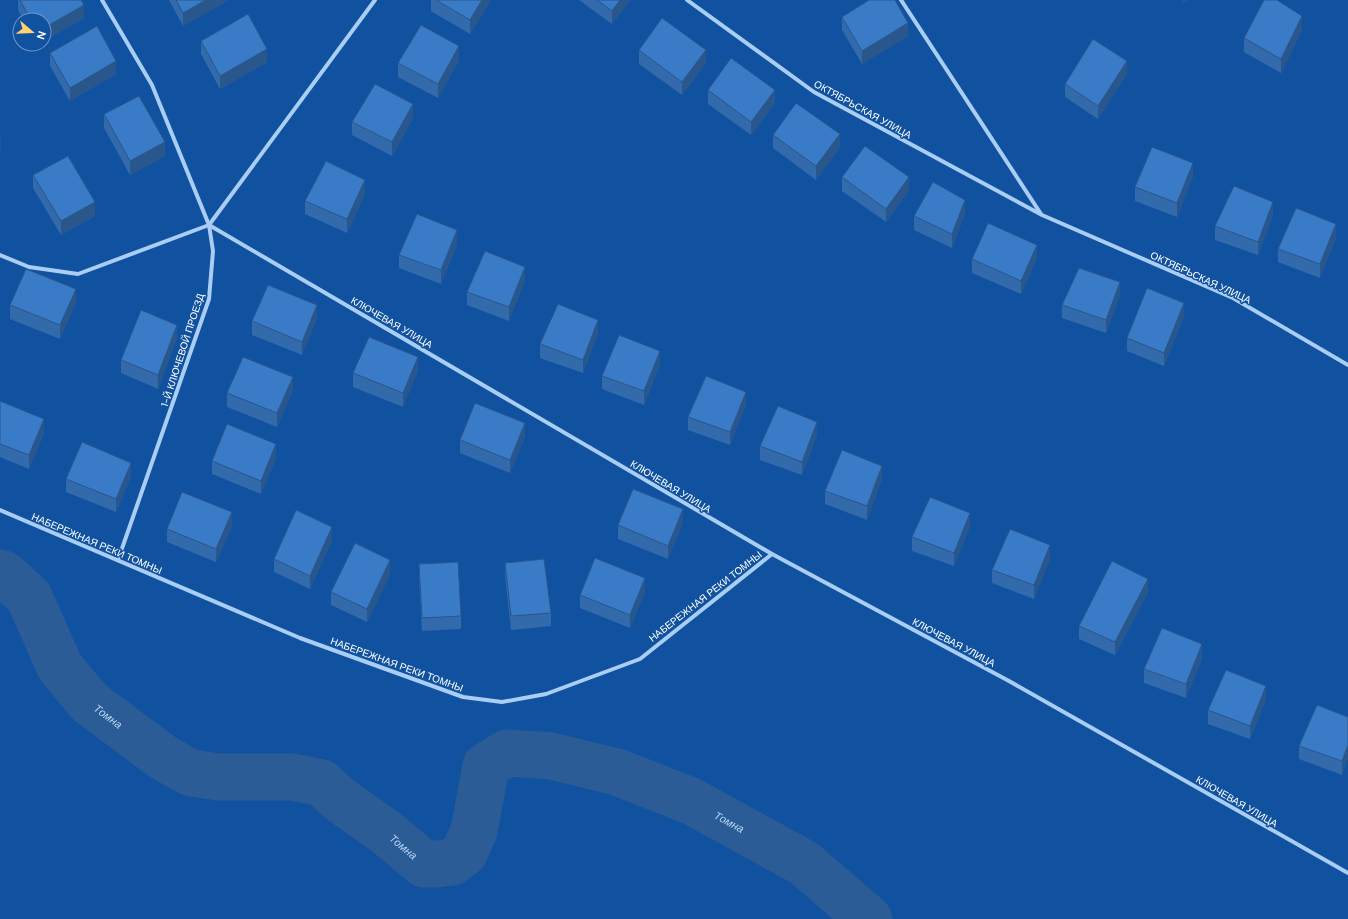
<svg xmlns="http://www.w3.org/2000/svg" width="1348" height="919" font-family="'DM Sans',sans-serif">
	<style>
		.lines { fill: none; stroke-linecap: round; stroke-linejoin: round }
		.river { stroke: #2c5c95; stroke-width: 47 }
		.minor { stroke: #a9cdf5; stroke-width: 4 }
		.wall { fill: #326aab }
		.shaded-wall { fill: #29568b }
		.building { fill: #3a7bc7; stroke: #29568b }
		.labels { text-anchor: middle; stroke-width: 3; stroke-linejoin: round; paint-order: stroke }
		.street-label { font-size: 10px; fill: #fff; stroke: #1152a0 }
		.water-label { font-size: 11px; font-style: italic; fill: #b6d7fb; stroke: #1152a0 }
	</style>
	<rect width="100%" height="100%" fill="#1152a0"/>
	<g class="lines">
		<path class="river" id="s1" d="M0 573 4 574 29 597 60 667 89 702 164 758 191 773 219 777H293L322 783 339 799 387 833 424 864H437L452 862 464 853 474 831 486 766 507 753 551 756 617 772 691 801 804 863 869 919"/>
		<g class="minor">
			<polyline points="102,0 152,85 209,225 772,554 1009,681 1348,873"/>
			<polyline points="687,0 814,92 1042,215 1233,298 1348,365"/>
			<polyline points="901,0 1041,214"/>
			<polyline points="0,255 29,267 78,274 209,225"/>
			<polyline points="0,510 300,638 463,697 502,702 546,694 640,659 772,554"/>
			<polyline points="118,560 209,299 213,251 209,225 375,0"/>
		</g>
	</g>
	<g class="wall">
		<polygon points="18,0 81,0 84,18 44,41 44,20 23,20 18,10"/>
		<polygon points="169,0 229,0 183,26"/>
		<polygon points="431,0 491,0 470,34 431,11"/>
		<polygon points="579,0 630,0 612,24"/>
		<polygon points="842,17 908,36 862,64 842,30"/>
		<polygon points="1302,30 1281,73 1244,52 1244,38"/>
		<polygon points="201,41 267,62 220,89 201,54"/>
		<polygon points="639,50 706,63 682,95 639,64"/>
		<polygon points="50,53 116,74 70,101 50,66"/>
		<polygon points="459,60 438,98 398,77 398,63"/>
		<polygon points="1127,74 1098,119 1065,97 1065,84"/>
		<polygon points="708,90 775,103 751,135 708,104"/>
		<polygon points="104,114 165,156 130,175 104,128"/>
		<polygon points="413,118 392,156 352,135 352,122"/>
		<polygon points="773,135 840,148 816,180 773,148"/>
		<polygon points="33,175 95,216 61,235 33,188"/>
		<polygon points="1193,176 1177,217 1135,201 1135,187"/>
		<polygon points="842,177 909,190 886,222 842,191"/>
		<polygon points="365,194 347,233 305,214 305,201"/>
		<polygon points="965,213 952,248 914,230 914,216"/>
		<polygon points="1273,215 1258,255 1215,240 1215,226"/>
		<polygon points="1336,238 1320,278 1278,262 1278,249"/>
		<polygon points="457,244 441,284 399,268 399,255"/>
		<polygon points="1037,258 1021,294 972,273 972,259"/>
		<polygon points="525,280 509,321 467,305 467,292"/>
		<polygon points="1120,295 1106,333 1062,318 1062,305"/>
		<polygon points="76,302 60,339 10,319 10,305"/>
		<polygon points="1184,316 1164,366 1127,351 1127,338"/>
		<polygon points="317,318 302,355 252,335 252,321"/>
		<polygon points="598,333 583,373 540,358 540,344"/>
		<polygon points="177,338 158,389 121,373 121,360"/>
		<polygon points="660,364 644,405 602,389 602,376"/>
		<polygon points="418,370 403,407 353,387 353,373"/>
		<polygon points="293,390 277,427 227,407 227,393"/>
		<polygon points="0,401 44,433 29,469 0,457"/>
		<polygon points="746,405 730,445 688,430 688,417"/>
		<polygon points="817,435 802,475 760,460 760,446"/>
		<polygon points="525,437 510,473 460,453 460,440"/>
		<polygon points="276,458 261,494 212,474 212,461"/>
		<polygon points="131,476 116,512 66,492 66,479"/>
		<polygon points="882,479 867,520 825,504 825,491"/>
		<polygon points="683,523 668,559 618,539 618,525"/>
		<polygon points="232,526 216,562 167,542 167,529"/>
		<polygon points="970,526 954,566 912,551 912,537"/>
		<polygon points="332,540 310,589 274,572 274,559"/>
		<polygon points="1050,559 1034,599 992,583 992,570"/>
		<polygon points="505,563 551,613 551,626 511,630 505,576"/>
		<polygon points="419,564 461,616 461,629 422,631 419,577"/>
		<polygon points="390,574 367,622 331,605 331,592"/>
		<polygon points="645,592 630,628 580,608 580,595"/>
		<polygon points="1148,592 1115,655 1079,639 1079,626"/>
		<polygon points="1202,658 1186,698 1144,683 1144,669"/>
		<polygon points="1266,699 1250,739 1208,724 1208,710"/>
		<polygon points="1348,717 1348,758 1342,775 1299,759 1299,746"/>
	</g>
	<g class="shaded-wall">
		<polygon points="206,0 229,0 183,26 183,13"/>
		<polygon points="482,0 491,0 470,34 470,20"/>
		<polygon points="620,0 630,0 612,24 612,11"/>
		<polygon points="1182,0 1188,0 1182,4"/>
		<polygon points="84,5 84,18 44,41 44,28"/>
		<polygon points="1302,16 1302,30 1281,73 1281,59"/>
		<polygon points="908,23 908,36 862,64 862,51"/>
		<polygon points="459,46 459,60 438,98 438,84"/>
		<polygon points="267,49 267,62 220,89 220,76"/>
		<polygon points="706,50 706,63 682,95 682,82"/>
		<polygon points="116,61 116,74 70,101 70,88"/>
		<polygon points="1127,61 1127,74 1098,119 1098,106"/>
		<polygon points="775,90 775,103 751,135 751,122"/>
		<polygon points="413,104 413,118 392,156 392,142"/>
		<polygon points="840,134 840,148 816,180 816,166"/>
		<polygon points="1,136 1,149 0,151 0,137"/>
		<polygon points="165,142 165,156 130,175 130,161"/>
		<polygon points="1193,163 1193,176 1177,217 1177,203"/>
		<polygon points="909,177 909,190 886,222 886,209"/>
		<polygon points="365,180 365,194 347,233 347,219"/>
		<polygon points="965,200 965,213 952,248 952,234"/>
		<polygon points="95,202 95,216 61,235 61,221"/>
		<polygon points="1273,202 1273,215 1258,255 1258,242"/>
		<polygon points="1336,224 1336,238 1320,278 1320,264"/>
		<polygon points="457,230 457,244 441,284 441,270"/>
		<polygon points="1037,245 1037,258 1021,294 1021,281"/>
		<polygon points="525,267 525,280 509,321 509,307"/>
		<polygon points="1120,282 1120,295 1106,333 1106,320"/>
		<polygon points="76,289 76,302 60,339 60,325"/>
		<polygon points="1184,303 1184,316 1164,366 1164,353"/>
		<polygon points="317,305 317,318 302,355 302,342"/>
		<polygon points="598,320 598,333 583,373 583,360"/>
		<polygon points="177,325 177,338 158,389 158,375"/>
		<polygon points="660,351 660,364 644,405 644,391"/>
		<polygon points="418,357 418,370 403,407 403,393"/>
		<polygon points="293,377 293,390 277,427 277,413"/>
		<polygon points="746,392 746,405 730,445 730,432"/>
		<polygon points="44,419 44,433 29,469 29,455"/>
		<polygon points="817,422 817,435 802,475 802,462"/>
		<polygon points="525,423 525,437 510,473 510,460"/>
		<polygon points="276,444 276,458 261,494 261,481"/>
		<polygon points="131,463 131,476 116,512 116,499"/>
		<polygon points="882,466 882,479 867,520 867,506"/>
		<polygon points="683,509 683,523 668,559 668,546"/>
		<polygon points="232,512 232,526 216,562 216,549"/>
		<polygon points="970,513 970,526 954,566 954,553"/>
		<polygon points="332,527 332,540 310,589 310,576"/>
		<polygon points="1050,545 1050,559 1034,599 1034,585"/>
		<polygon points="390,560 390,574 367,622 367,609"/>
		<polygon points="645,578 645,592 630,628 630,615"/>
		<polygon points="1148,579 1148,592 1115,655 1115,642"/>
		<polygon points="1202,644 1202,658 1186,698 1186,684"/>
		<polygon points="1266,686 1266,699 1250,739 1250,726"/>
		<polygon points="1348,745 1348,758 1342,775 1342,761"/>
	</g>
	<g class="building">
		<polygon points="20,0 81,0 84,5 44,28 44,20 31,20"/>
		<polygon points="176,0 206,0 183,13"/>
		<polygon points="436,0 482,0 470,20"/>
		<polygon points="597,0 620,0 612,11"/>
		<polygon points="869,0 895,0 908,23 862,51 842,17"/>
		<polygon points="1264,0 1277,0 1302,16 1281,59 1244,38"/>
		<polygon points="248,14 267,49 220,76 201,41"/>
		<polygon points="662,18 706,50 682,82 639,50"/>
		<polygon points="421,25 459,46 438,84 398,63"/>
		<polygon points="97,26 116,61 70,88 50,53"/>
		<polygon points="1093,39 1127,61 1098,106 1065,84"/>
		<polygon points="731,58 775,90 751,122 708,90"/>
		<polygon points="375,84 413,104 392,142 352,122"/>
		<polygon points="139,96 165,142 130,161 104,114"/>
		<polygon points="796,103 840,134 816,166 773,135"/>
		<polygon points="865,146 909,177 886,209 842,177"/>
		<polygon points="1152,147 1193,163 1177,203 1135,187"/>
		<polygon points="68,156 95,202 61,221 33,175"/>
		<polygon points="326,161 365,180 347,219 305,201"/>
		<polygon points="933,182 965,200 952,234 914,216"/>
		<polygon points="1234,186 1273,202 1258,242 1215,226"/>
		<polygon points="1296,208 1336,224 1320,264 1278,249"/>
		<polygon points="417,214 457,230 441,270 399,255"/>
		<polygon points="988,223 1037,245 1021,281 972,259"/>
		<polygon points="485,251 525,267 509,307 467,292"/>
		<polygon points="1079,268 1120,282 1106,320 1062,305"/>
		<polygon points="26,269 76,289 60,325 10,305"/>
		<polygon points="268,285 317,305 302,342 252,321"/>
		<polygon points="1147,288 1184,303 1164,353 1127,338"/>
		<polygon points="558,304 598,320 583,360 540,344"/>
		<polygon points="141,310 177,325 158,375 121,360"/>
		<polygon points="619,335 660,351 644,391 602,376"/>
		<polygon points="369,337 418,357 403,393 353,373"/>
		<polygon points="243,357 293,377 277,413 227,393"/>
		<polygon points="706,376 746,392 730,432 688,417"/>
		<polygon points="0,401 44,419 29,455 0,444"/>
		<polygon points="475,403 525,423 510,460 460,440"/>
		<polygon points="778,406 817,422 802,462 760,446"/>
		<polygon points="227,424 276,444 261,481 212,461"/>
		<polygon points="82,442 131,463 116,499 66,479"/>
		<polygon points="842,450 882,466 867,506 825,491"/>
		<polygon points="633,489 683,509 668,546 618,525"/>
		<polygon points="182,492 232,512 216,549 167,529"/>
		<polygon points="930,497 970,513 954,553 912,537"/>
		<polygon points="296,510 332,527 310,576 274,559"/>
		<polygon points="1010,529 1050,545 1034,585 992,570"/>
		<polygon points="355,543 390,560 367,609 331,592"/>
		<polygon points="595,558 645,578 630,615 580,595"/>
		<polygon points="544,559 551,613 511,616 505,563"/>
		<polygon points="1112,561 1148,579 1115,642 1079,626"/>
		<polygon points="458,562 461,616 422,618 419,564"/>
		<polygon points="1162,628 1202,644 1186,684 1144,669"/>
		<polygon points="1226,670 1266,686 1250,726 1208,710"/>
		<polygon points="1317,705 1348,717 1348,745 1342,761 1299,746"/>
	</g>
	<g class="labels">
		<g class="street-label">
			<text transform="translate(863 109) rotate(29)" y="4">ОКТЯБРЬСКАЯ УЛИЦА</text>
			<text transform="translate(1201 277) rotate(25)" y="4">ОКТЯБРЬСКАЯ УЛИЦА</text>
			<text transform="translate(392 322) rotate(30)" y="4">КЛЮЧЕВАЯ УЛИЦА</text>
			<text transform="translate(182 350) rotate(-72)" y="4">1-Й КЛЮЧЕВОЙ ПРОЕЗД</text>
			<text transform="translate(671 486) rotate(31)" y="4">КЛЮЧЕВАЯ УЛИЦА</text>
			<text transform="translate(97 543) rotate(23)" y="4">НАБЕРЕЖНАЯ РЕКИ ТОМНЫ</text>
			<text transform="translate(705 596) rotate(-38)" y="4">НАБЕРЕЖНАЯ РЕКИ ТОМНЫ</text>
			<text transform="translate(954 642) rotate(28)" y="4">КЛЮЧЕВАЯ УЛИЦА</text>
			<text transform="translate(397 664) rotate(20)" y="4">НАБЕРЕЖНАЯ РЕКИ ТОМНЫ</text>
			<text transform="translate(1237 801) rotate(30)" y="4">КЛЮЧЕВАЯ УЛИЦА</text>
		</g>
		<g class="water-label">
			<text dy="4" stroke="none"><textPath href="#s1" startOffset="184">Томна</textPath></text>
			<text dy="4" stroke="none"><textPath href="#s1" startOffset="940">Томна</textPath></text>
			<text dy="4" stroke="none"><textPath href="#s1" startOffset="520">Томна</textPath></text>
		</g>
	</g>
	<g transform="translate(32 32) rotate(109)"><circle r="19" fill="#1152a0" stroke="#7097c6"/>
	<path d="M0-3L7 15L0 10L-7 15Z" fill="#ffd36d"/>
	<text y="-6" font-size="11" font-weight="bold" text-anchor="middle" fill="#ffffff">N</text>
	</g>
</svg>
